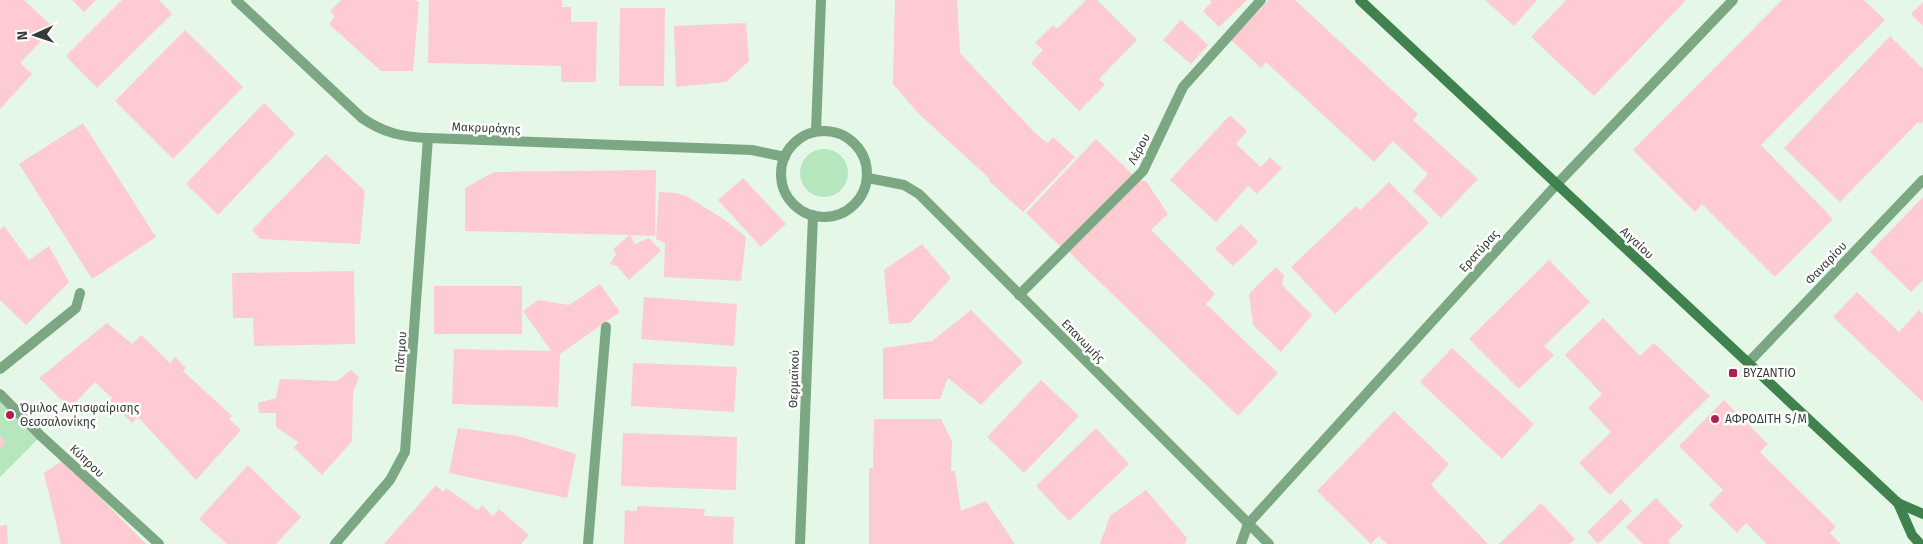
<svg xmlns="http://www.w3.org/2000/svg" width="1923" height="544" font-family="'Fira Sans',sans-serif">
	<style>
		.green { fill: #b6e6bd }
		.building { fill: #fecbd3 }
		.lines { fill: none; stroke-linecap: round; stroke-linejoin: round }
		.lane { stroke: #7ca783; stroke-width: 10 }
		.street { stroke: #7ca783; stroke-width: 10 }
		.secondary { stroke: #3f824d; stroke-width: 10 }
		.poi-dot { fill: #b01f4e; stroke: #fff; stroke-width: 2 }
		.labels { text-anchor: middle; stroke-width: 5; stroke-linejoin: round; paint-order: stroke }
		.street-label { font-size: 12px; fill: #363d37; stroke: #fff }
		.poi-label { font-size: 12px; fill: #363d37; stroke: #fff; text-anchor: start }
	</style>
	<rect width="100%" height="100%" fill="#e5f7e7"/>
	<g class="green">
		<circle cx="824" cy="173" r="24"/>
		<polygon points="0,394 41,436 0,477"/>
	</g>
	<g class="building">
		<polygon points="0,0 24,0 54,28 20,63 32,74 0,109"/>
		<polygon points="72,0 96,0 84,12"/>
		<polygon points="122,0 159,0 172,14 97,88 66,56"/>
		<polygon points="341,0 414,0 419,2 413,71 381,71 329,24 335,16 330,11"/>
		<polygon points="429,0 562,0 562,7 571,7 571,22 597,22 596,82 561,82 561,66 428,63"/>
		<polygon points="895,0 957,0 960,53 1034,132 1047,143 1053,137 1075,157 1023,212 988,180 990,179 919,114 893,84"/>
		<polygon points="1086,0 1097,0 1137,40 1099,79 1105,85 1079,111 1031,63 1043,50 1035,43 1053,25 1057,29"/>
		<polygon points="1210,0 1247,0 1219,27 1203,11 1212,2"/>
		<polygon points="1269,0 1295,0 1418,114 1413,120 1478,179 1441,218 1413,191 1428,174 1393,141 1374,162 1266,62 1261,68 1231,40"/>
		<polygon points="1485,0 1537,0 1514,26"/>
		<polygon points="1566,0 1686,0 1594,96 1531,37"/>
		<polygon points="1782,0 1864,0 1885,20 1761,145 1833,219 1775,277 1702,204 1695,212 1633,150"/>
		<polygon points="1923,2 1923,26 1911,14"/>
		<polygon points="620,8 665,8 664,86 619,86"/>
		<polygon points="1181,20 1208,45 1191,64 1163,40"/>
		<polygon points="746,23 749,61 726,82 676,87 674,26"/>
		<polygon points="185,30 243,87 173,159 115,101"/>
		<polygon points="1890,36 1923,69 1923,121 1920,124 1918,122 1840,202 1784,148"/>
		<polygon points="264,103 295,134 218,215 186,184"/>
		<polygon points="1230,115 1247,131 1236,144 1261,167 1270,157 1282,168 1257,194 1248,186 1216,222 1170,180"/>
		<polygon points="83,123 156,237 92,279 19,164"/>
		<polygon points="1096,139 1133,175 1061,247 1026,213"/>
		<polygon points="326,154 365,191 360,244 260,239 252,230"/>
		<polygon points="656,170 655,236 630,235 635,244 649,238 661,251 629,280 617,266 610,264 616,254 613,249 630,235 465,231 465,188 494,172"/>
		<polygon points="743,178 786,224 761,247 718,200"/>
		<polygon points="1140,180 1146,181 1168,214 1151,230 1215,294 1206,304 1278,373 1238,416 1069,252"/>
		<polygon points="1389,182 1429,223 1335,314 1291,267 1356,206 1360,210"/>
		<polygon points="659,192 677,193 688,197 725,220 746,237 741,281 664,277 665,243 656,239"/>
		<polygon points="1923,197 1923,280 1911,292 1870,252"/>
		<polygon points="1241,224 1258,242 1233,266 1215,249"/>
		<polygon points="4,226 29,260 49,246 69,282 26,325 0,300 0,230"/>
		<polygon points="922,244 951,278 910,323 889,324 884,270"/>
		<polygon points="1549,260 1590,302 1544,346 1554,355 1519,389 1469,339"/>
		<polygon points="1276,267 1284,275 1282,285 1312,315 1281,352 1253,325 1249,294"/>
		<polygon points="354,271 355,344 254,346 253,318 233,318 232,273"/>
		<polygon points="600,284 620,312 560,354 558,407 452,404 454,349 551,351 523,311 538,300 569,305"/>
		<rect x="434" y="286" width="88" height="48"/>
		<polygon points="1857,292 1899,332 1919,310 1923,315 1923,402 1833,317"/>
		<polygon points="644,297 737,304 734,346 641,339"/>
		<polygon points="971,310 1023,362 981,405 948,378 940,399 883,399 883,348 932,341"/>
		<polygon points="1603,318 1640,356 1654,343 1710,396 1610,495 1579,463 1611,432 1588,408 1602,394 1565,355"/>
		<polygon points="107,323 132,344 141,335 170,363 175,357 186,368 183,371 232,416 229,419 241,430 196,480 138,417 132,423 110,401 112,398 95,382 70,408 39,378"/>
		<polygon points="1452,348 1534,424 1502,459 1420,382"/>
		<polygon points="633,363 737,367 734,412 631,406"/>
		<polygon points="351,370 359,377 353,392 352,441 322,475 294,448 298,442 276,427 276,413 259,413 258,403 276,398 280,379 337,381"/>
		<polygon points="1041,380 1079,416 1024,473 987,437"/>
		<polygon points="1724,400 1768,444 1760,452 1836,527 1830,533 1841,544 1767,544 1746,523 1737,533 1709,505 1723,490 1679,446"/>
		<polygon points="1394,411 1449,464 1431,485 1488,544 1387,544 1379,536 1371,544 1317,491"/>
		<polygon points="874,419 941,419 952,441 951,471 955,471 961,511 986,501 1015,544 869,544 869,468 873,468"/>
		<polygon points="458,428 518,436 576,454 567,498 449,473"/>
		<polygon points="1096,428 1129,464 1069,521 1036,486"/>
		<polygon points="623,433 737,437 736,490 621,486"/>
		<polygon points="0,436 6,443 0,449"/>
		<polygon points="63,460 79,476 146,544 61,544 44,473"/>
		<polygon points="248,465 301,517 276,544 227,544 199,519"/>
		<polygon points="436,485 443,492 446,488 478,510 482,505 493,516 499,509 529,535 521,544 384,544"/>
		<polygon points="1146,490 1187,538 1185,544 1100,544 1110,516"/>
		<polygon points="1656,498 1683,526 1668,541 1671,544 1643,544 1626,527"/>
		<polygon points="1621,499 1632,511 1598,544 1587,532"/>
		<polygon points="1541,503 1575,539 1570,544 1499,544"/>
		<polygon points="637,506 705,509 704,516 734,517 733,544 624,544 625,510 637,511"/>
		<polygon points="7,525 8,544 0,544 0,526"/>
	</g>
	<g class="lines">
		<g class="lane">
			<polyline points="1019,295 1143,171 1183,87 1261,0"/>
			<polyline points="0,369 76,308 80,293"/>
		</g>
		<g class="street">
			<path d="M236 0 362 118C384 133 402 137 428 138L752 150 785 157"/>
			<polyline points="816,131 821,0"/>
			<circle cx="824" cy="174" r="43"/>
			<polyline points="868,178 904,185 919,194 1269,544"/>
			<polyline points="1748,363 1923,180"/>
			<polyline points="0,394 41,436 159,544"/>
			<polyline points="335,544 390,480 405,452 428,138"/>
			<polyline points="588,544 606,327"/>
			<polyline points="800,544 813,215"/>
			<polyline points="1241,544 1248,524 1557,184 1733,0"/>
		</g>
		<g class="secondary">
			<polyline points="1360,0 1898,503 1923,514"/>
			<polyline points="1898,503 1912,535 1920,544"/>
		</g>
	</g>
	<g class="poi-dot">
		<rect x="1728" y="368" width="10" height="10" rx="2.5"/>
		<circle cx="10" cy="415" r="5"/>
		<circle cx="1715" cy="419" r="5"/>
	</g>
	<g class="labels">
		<g class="street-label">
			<text transform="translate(486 128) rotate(2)" y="4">Μακρυράχης</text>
			<text transform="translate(1139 149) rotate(-62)" y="4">Λέρου</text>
			<text transform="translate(1637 243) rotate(43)" y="4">Αιγαίου</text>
			<text transform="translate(1479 251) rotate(-48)" y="4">Ερατύρας</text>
			<text transform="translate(1826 263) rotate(-46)" y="4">Φαναρίου</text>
			<text transform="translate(1083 341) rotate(45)" y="4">Επανωμής</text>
			<text transform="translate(401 352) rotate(-86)" y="4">Πάτμου</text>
			<text transform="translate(794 379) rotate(-88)" y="4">Θερμαϊκού</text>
			<text transform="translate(87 461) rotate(43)" y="4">Κύπρου</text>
		</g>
		<g class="poi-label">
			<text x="1743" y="377">ΒΥΖΑΝΤΙΟ</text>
			<text x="20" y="412">Όμιλος Αντισφαίρισης<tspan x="20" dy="14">Θεσσαλονίκης</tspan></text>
			<text x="1725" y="423">ΑΦΡΟΔΙΤΗ S/M</text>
		</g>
	</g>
	<g transform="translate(35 35) rotate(267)" stroke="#ffffff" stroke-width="4" paint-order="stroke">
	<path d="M0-4L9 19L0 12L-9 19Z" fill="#363d37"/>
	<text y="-8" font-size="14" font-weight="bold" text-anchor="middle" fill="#363d37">N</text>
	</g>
</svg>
